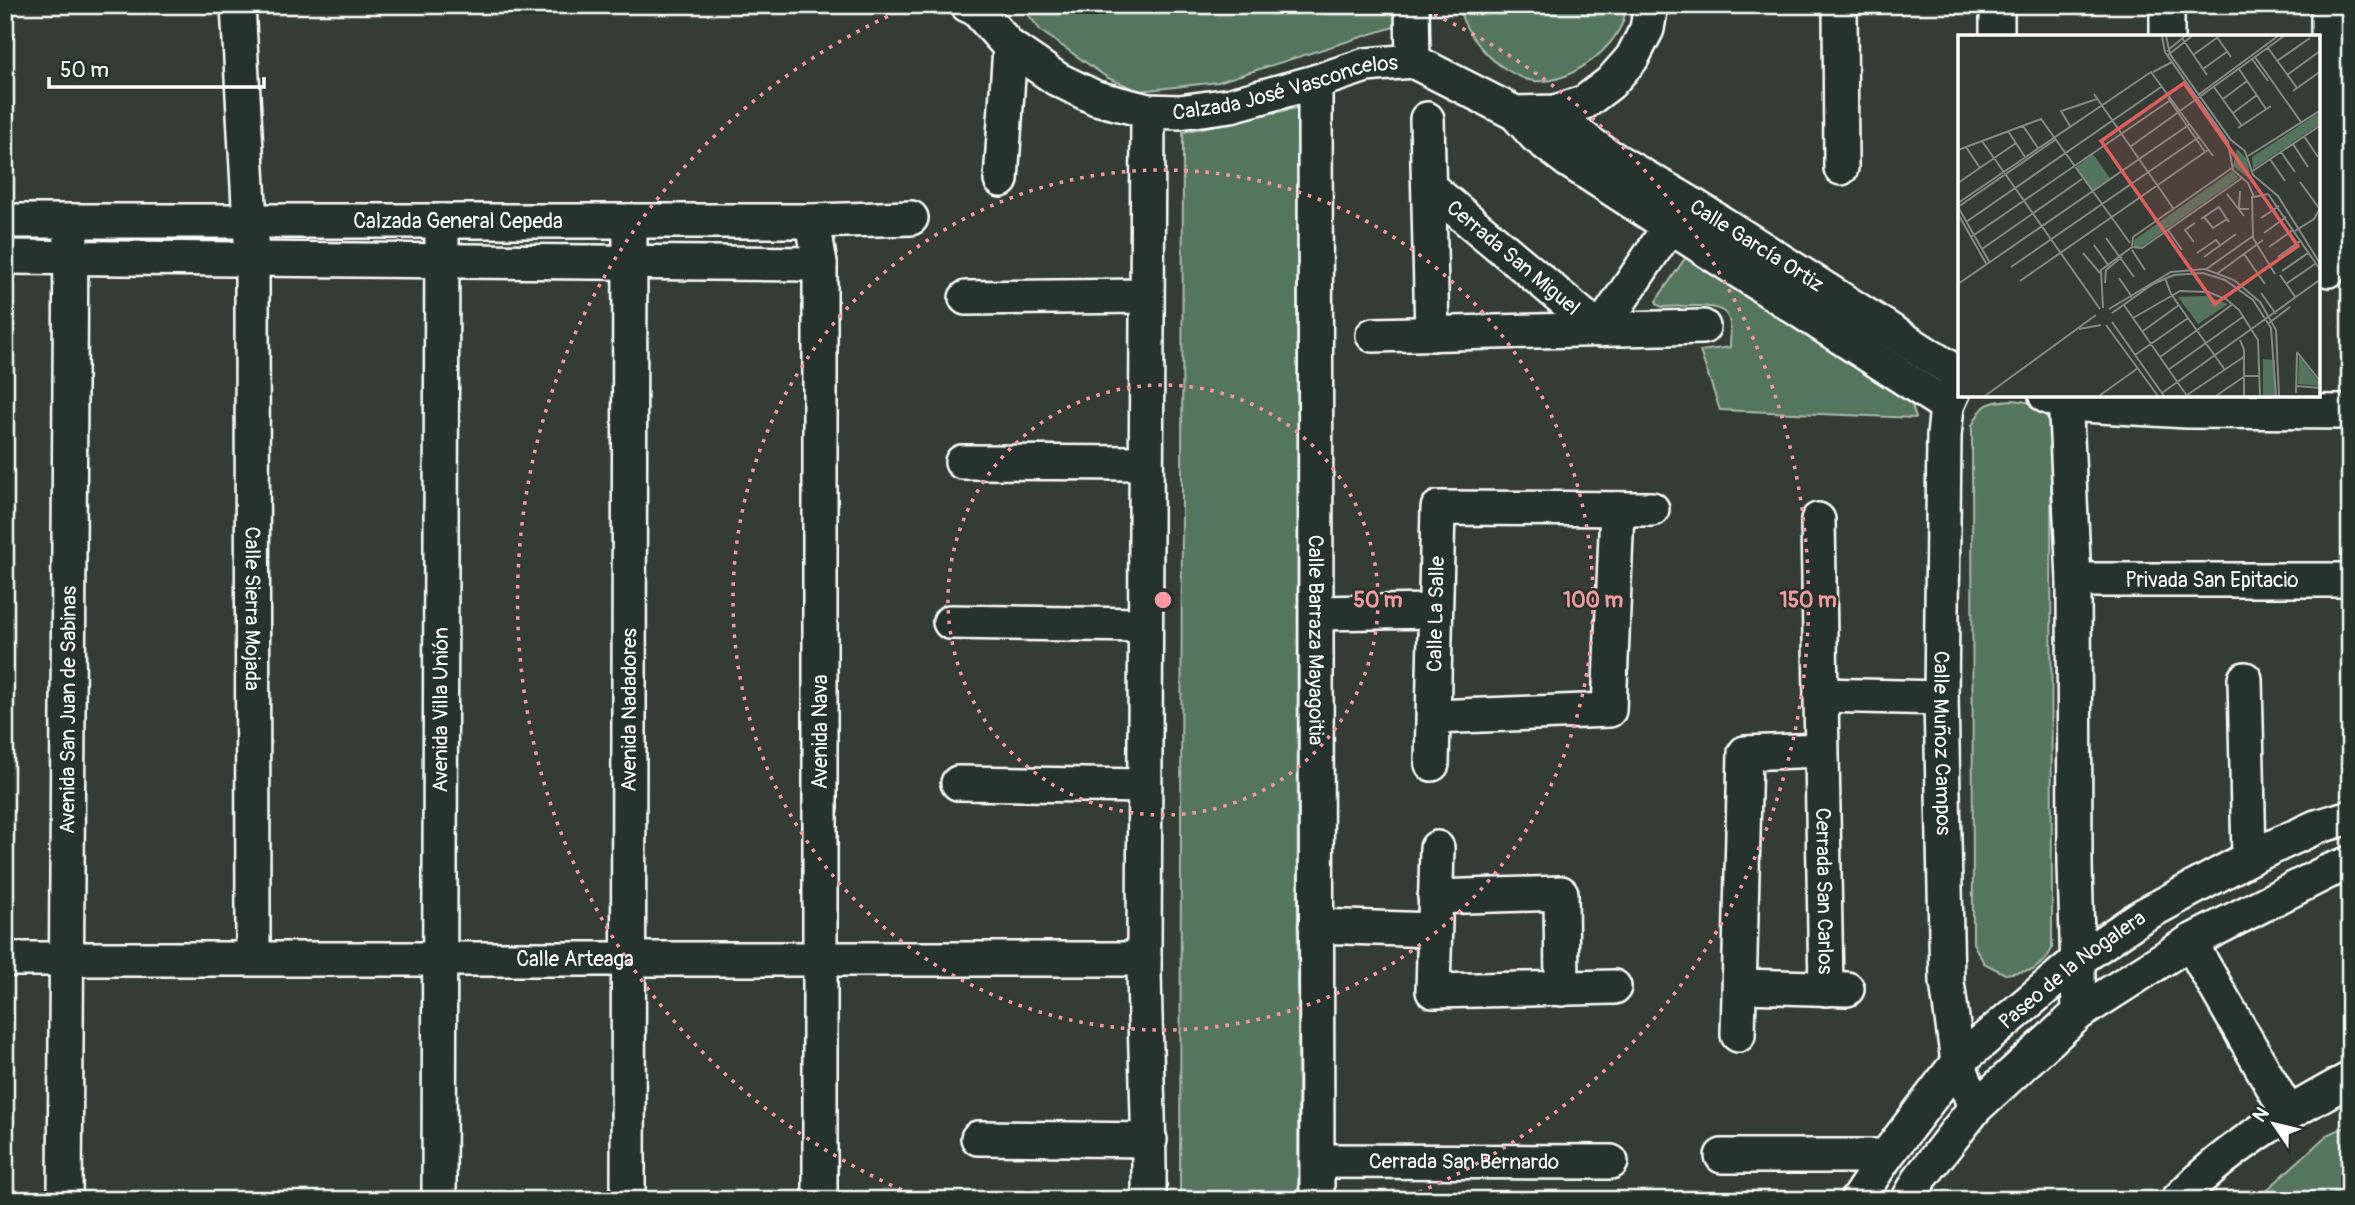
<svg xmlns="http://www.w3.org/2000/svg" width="2355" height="1205" font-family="Pangolin,sans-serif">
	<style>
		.green { fill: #54745d; stroke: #aabaae; stroke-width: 2 }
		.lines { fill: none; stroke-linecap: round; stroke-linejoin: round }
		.minor-casing { stroke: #fff; stroke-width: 38 }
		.minor { stroke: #26332d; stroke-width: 33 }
		.ring { fill: none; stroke: #ff9aa2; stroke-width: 3.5; stroke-dasharray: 3.5 7 }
		.labels { text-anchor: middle; stroke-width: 5; stroke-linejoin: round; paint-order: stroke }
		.street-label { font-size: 21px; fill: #fff; stroke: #26332d }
		.inset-road { fill: none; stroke: #868a86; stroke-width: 2 }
		.view { fill: #e05e5e; fill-opacity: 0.15; stroke: #e05e5e; stroke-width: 3.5 }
		.inset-edge { fill: none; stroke: #fff; stroke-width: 3.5 }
		.centre { fill: #ff9aa2; stroke: #26332d; stroke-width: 3.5 }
		.ring-label { font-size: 21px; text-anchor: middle; font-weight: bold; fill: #ff9aa2; stroke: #26332d; stroke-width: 5; stroke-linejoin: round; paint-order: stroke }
	</style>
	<rect width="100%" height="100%" fill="#353c36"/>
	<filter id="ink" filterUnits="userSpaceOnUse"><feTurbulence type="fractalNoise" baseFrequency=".0143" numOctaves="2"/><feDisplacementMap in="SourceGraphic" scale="14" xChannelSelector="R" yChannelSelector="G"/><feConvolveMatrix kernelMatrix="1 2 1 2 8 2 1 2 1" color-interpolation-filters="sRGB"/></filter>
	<g filter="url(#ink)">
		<g class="green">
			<polygon points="1021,5 1402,5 1397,26 1218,82 1140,91 1108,78 1041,31"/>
			<path d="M1459 5H1628C1625 12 1624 20 1621 26 1607 54 1568 84 1534 81 1517 79 1495 63 1484 51 1472 38 1461 23 1459 5Z"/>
			<polygon points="1297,108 1298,1200 1180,1200 1183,132"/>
			<path d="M1690 251 1911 403 1916 418 1720 410 1700 351 1730 347C1730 337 1733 323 1726 314 1717 302 1676 307 1662 307L1658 305 1656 301Z"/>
			<path d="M2012 400C2033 401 2044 407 2051 427L2052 949 2046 959 2033 970 2005 974 1984 963 1973 943 1972 426C1983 403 1987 402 2012 400Z"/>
			<polygon points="2350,1125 2350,1200 2256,1200 2327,1135"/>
		</g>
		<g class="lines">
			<defs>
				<g id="minor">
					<path id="s1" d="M238 5 252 259 253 958"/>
					<path id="s2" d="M967 5 976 9 1010 47 1057 79 1096 98 1148 111 1179 112 1231 105 1315 82 1366 65 1413 61 1515 113 1556 112 1585 102 1610 83 1632 58 1647 29 1651 5"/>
					<polyline points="1412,5 1413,61"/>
					<polyline points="1840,5 1841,168"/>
					<polyline points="1997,5 1997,37"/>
					<polyline points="2328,5 2329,270"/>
					<polyline points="2167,37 2167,5"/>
					<path id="s3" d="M1315 82 1317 1200"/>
					<path d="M1148 111C1145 392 1144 673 1144 954 1144 1036 1150 1118 1149 1200"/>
					<path id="s4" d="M1556 112C1591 153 1643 174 1688 202 1779 259 1869 317 1960 375"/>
					<polyline points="1515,113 1536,136 1569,161 1947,406"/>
					<polyline points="1427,119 1432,334"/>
					<polyline points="1001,180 1010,47"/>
					<path id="s5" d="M1429 187 1600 330 1670 226"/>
					<path id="s6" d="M5 221H813L911 218"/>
					<polyline points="813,221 820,264 820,1200"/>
					<polyline points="5,257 820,264"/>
					<polyline points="966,298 1146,296"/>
					<polyline points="1373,335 1703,327"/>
					<path id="s7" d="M1960 377 1947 406 1944 436 1941 698 1947 982 1958 1062 1975 1108"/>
					<polyline points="2046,396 2065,404 2187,411 2350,412"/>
					<polyline points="2065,396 2074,580 2075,865 2079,1013"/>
					<polyline points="962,462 1144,463"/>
					<path id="s8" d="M1818 520 1826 989"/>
					<path id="s9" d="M2074 580H2350"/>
					<polyline points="1317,613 1435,611"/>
					<polyline points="950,622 1144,625"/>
					<polyline points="2245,679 2249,858"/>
					<polyline points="1821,695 1941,698"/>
					<polyline points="1434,717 1609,710 1617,509"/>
					<path id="s10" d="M1432 764 1438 508 1652 509"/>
					<polyline points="958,783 1144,786"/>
					<polyline points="1437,848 1433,991 1614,987"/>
					<polyline points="1435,897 1561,893 1562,989"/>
					<polyline points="1316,926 1434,930"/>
					<polyline points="2190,942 2288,1113"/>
					<path id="s11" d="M5 959H1144"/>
					<polyline points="1741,986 1847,989"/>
					<polyline points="1738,1035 1745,753 1821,750"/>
					<polyline points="978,1138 1150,1140"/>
					<polyline points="1722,1156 1886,1156"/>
					<path id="s12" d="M1317 1161 1611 1162"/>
					<path id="s13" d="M65 1200 71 221"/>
					<path id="s14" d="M439 1200 442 221"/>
					<path id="s15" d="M628 1200 630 221"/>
					<path id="s16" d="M1857 1200 1886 1156 1958 1062 2078 960 2142 916 2249 858 2316 827 2350 817"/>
					<polyline points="1908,1200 1921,1177 1975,1108 2079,1013 2190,942 2327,872 2350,863"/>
					<path d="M2178 1200C2226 1148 2289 1112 2350 1079"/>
				</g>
			</defs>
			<use href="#minor" class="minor-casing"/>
			<use href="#minor" class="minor"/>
		</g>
	</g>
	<g class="ring">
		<circle cx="1163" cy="600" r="215"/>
		<circle cx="1163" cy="600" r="430"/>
		<path d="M921 1198A645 645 0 0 1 911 6M1415 6A645 645 0 0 1 1405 1198"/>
	</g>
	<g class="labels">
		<g class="street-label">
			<text dy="7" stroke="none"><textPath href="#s2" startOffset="355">Calzada José Vasconcelos</textPath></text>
			<text dy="7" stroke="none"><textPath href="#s6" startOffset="453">Calzada General Cepeda</textPath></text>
			<text dy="7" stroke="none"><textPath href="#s4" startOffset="242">Calle García Ortiz</textPath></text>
			<text dy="7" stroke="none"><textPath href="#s5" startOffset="110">Cerrada San Miguel</textPath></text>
			<text dy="7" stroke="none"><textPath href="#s9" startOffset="138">Privada San Epitacio</textPath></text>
			<text dy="7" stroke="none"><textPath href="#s1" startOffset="604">Calle Sierra Mojada</textPath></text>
			<text dy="7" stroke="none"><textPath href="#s10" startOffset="150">Calle La Salle</textPath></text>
			<text dy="7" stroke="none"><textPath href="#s3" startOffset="558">Calle Barraza Mayagoitia</textPath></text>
			<text dy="7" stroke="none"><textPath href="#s14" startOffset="490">Avenida Villa Unión</textPath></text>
			<text dy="7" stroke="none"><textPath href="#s15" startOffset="490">Avenida Nadadores</textPath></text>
			<text dy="7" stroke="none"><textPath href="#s13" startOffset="490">Avenida San Juan de Sabinas</textPath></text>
			<text transform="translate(820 732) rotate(-90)" y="7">Avenida Nava</text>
			<text dy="7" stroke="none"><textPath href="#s7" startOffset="369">Calle Muñoz Campos</textPath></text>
			<text dy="7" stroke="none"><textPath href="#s8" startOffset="371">Cerrada San Carlos</textPath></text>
			<text dy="7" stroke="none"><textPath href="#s11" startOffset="570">Calle Arteaga</textPath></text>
			<text dy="7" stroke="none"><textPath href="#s16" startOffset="318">Paseo de la Nogalera</textPath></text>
			<text dy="7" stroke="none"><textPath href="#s12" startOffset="147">Cerrada San Bernardo</textPath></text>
		</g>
	</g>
	<g transform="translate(1958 35)">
		<rect width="362" height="362" fill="#353c36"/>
		<path d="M362 77V89L295 134 294 122ZM279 114 289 124 293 145 275 131ZM135 119 152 143 134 156 118 132ZM274 136 281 143 183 212H176V205ZM248 261 270 269 240 289 220 262ZM341 321 362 348V351L340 349ZM305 324 317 325V361H305Z" fill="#54745d"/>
		<path class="inset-road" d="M204 1 207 17 270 107 275 135 290 148 296 162 310 159M208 1 212 19 273 105 287 116 295 140 320 161 363 230M259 2 273 22M224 3 249 40M310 13 339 53M209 16 227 1M210 20 234 1M235 20 260 2M297 22 343 87M294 24 310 46M319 26 352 3M245 34 270 16M281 34 308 74M195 37 214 27M329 40 362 16M256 52 284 91M335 56 363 36M136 59 215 173M240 60 320 1M210 63 247 117M265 64 289 46M275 78 299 60M65 91 80 113M112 91 103 76 139 64M280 93 313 71M50 96 67 122M346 101 360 122M24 106 142 274M335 109 350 132M8 112 22 133M172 112 326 1M0 115 83 84 172 208M323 117 337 137M290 121 363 75M312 124 327 146M274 133 175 202 174 212 184 213 284 143M293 137 363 90M342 147 361 173M0 148 58 108M282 156 281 174H291M269 159 286 181M310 159 363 236M294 161 295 203 317 239M0 168 193 37 255 121M0 172 97 105M0 172 32 228M0 179 29 230M246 182 255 193 269 184M303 183 321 171M243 184 261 172 271 187M8 187 203 52M210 195 224 215M337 196 356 184 363 172M306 198 328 182M13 202 214 64M148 203 176 242M236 207 227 195 237 188M136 210 151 231M311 212 335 195M24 214 124 144M174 215 187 235M125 218 142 238M239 218 258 205 262 210M286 219 307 249M246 222 278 199M320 222 342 206M53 232 241 102M247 235 295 201M324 236 350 218M260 238 305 205M322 240 338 263M161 243 174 262M207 243 213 259 267 335M62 246 250 115M147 248 148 235 164 222M0 249 232 89M328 249 357 229M303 258 318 279M166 270 229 361M145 273 143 235 174 212M151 274 213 237 247 234 276 245 302 267 318 295 321 361M154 278 195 249 216 240 245 238 267 245 295 265 313 293 318 361M175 283 222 256 250 257 268 264 281 275 300 305 302 361M154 287 206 361M311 288 332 272M148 290 200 361M121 294 143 290M185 296 221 270M282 305 286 315V361M339 317 363 347M177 320 230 283M202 322 275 269M210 335 286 281M339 351 363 353M204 358 363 244M338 358 339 317M229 360 287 321M27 361 138 280M141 361 180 333M258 361 287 341H302"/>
		<path class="view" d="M226 48 340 211 257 269 143 106Z"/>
		<rect width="362" height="362" class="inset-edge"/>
	</g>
	<circle cx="1163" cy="600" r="10" class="centre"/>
	<g class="ring-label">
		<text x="1378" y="607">50 m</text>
		<text x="1593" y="607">100 m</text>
		<text x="1808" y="607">150 m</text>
	</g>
	<rect width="2355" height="1205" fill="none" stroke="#26332d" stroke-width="28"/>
	<rect x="14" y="14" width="2327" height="1177" fill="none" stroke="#fff" stroke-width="2.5" filter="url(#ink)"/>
	<g transform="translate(2274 1124) rotate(305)" stroke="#26332d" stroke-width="5" paint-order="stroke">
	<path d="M0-5L12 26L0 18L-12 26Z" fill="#ffffff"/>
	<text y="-10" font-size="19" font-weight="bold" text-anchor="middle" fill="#ffffff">N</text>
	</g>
	<path d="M49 77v10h215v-10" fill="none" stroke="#ffffff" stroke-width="3.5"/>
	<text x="60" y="77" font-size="21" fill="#ffffff" stroke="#26332d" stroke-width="5" paint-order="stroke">50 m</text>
</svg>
